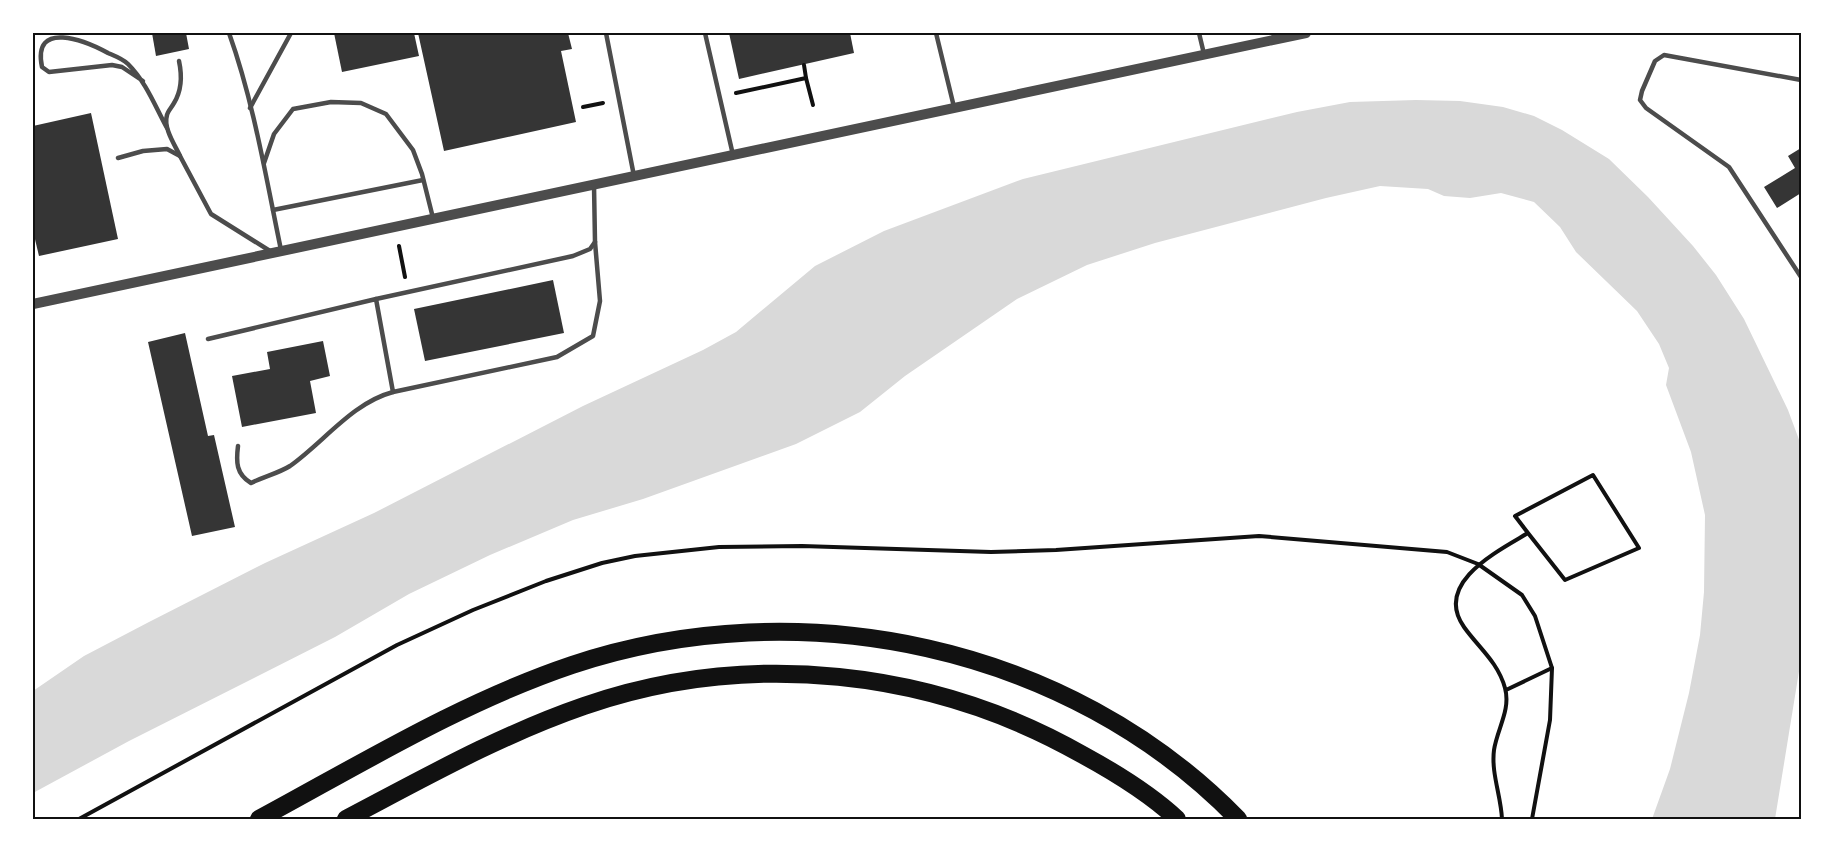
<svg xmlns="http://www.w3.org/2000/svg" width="1834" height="852" font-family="'Roboto Serif',serif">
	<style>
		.water { fill: #d9d9d9 }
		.building { fill: #353535 }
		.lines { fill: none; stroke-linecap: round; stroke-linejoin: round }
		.path { stroke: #111; stroke-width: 4 }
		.service { stroke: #4c4c4c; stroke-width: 4.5 }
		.tertiary { stroke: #4c4c4c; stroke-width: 10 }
		.motorway { stroke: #111; stroke-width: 18 }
		.neatline { fill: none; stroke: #111; stroke-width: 2 }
	</style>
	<rect width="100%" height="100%" fill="#fff"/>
	<polygon class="water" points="1416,100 1460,101 1503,107 1534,116 1562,130 1609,159 1648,197 1693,246 1716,275 1744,319 1788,410 1801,445 1801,659 1775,819 1652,819 1670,769 1689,693 1700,635 1704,592 1705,515 1691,452 1666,385 1669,368 1659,344 1637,311 1576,252 1560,227 1534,202 1501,193 1470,198 1444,196 1428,189 1380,186 1326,198 1155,243 1087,265 1017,299 905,376 860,412 796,444 643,499 573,520 490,555 409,594 335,637 129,741 33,793 33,691 84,656 149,622 265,563 374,513 583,406 703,350 736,332 815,266 884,231 1023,179 1297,112 1350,102"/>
	<g class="building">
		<polygon points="152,33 186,33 189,49 156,56"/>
		<polygon points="334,33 414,33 419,56 342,72"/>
		<polygon points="418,33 568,33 572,49 561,51 576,122 444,151"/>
		<polygon points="729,33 850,33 854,53 739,79"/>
		<polygon points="91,113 118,239 39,256 33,231 33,126"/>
		<polygon points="1801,148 1801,193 1777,208 1764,187 1795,168 1788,156"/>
		<polygon points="553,280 564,333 425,361 414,309"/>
		<polygon points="185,333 208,436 214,435 235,527 192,536 148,342"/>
		<polygon points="323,341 330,376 310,381 316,413 242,427 232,376 270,369 267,352"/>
	</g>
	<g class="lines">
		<g class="path">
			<polyline points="806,78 813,105"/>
			<polyline points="736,93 806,78 804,65"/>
			<polyline points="583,107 603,103"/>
			<polyline points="399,246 405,277"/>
			<polyline points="1506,690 1552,668"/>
			<polyline points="79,819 397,645 473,610 546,581 602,563 635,556 719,547 802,546 991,552 1056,550 1259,536 1447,552 1478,564 1522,595 1535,616 1552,668 1550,720 1532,819"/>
			<path d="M1502 819C1501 796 1491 773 1494 750 1497 729 1511 710 1505 688 1498 662 1478 647 1464 627 1433 583 1498 551 1528 533L1515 516 1593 475 1639 548 1565 580 1528 533"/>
		</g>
		<g class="service">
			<path d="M229 33C254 103 266 178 281 250"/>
			<polyline points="606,33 634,176"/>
			<polyline points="705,33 733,155"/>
			<polyline points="936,33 954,107"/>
			<polyline points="1199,33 1204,54"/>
			<path d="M179 61C182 75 182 90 174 103 172 107 168 111 167 115 163 128 175 145 180 156"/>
			<polyline points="1801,80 1664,55 1655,61 1642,91 1640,100 1646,108 1729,167 1801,277"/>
			<path d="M143 81 122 67 112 65 49 72 42 67C32 19 86 41 108 53 115 56 123 59 128 64 146 82 155 106 167 128"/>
			<polyline points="250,108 291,33"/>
			<polyline points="118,158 143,151 167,149 180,156 211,214 270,251"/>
			<polyline points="264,163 274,134 293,109 331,102 361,103 386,114 413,150 422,174 433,218"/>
			<polyline points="273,210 423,180"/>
			<polyline points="376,299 573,256 590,249 595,242"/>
			<polyline points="208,339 376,299 393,392 557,357 593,336 600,301 595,242 594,185"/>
			<path d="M238 446C236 462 236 474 251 483 263 477 279 473 290 466 324 442 352 403 393 392"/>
		</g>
		<polyline class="tertiary" points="33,304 1306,33"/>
		<g class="motorway">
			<path d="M259 819C361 764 462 702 572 665 800 589 1069 645 1238 819"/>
			<path d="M346 819C424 778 500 735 584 706 749 649 932 669 1083 755 1116 773 1149 793 1177 819"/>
		</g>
	</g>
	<rect width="1834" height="852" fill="none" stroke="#ffffff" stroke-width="69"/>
	<rect x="34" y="34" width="1766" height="784" class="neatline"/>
</svg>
